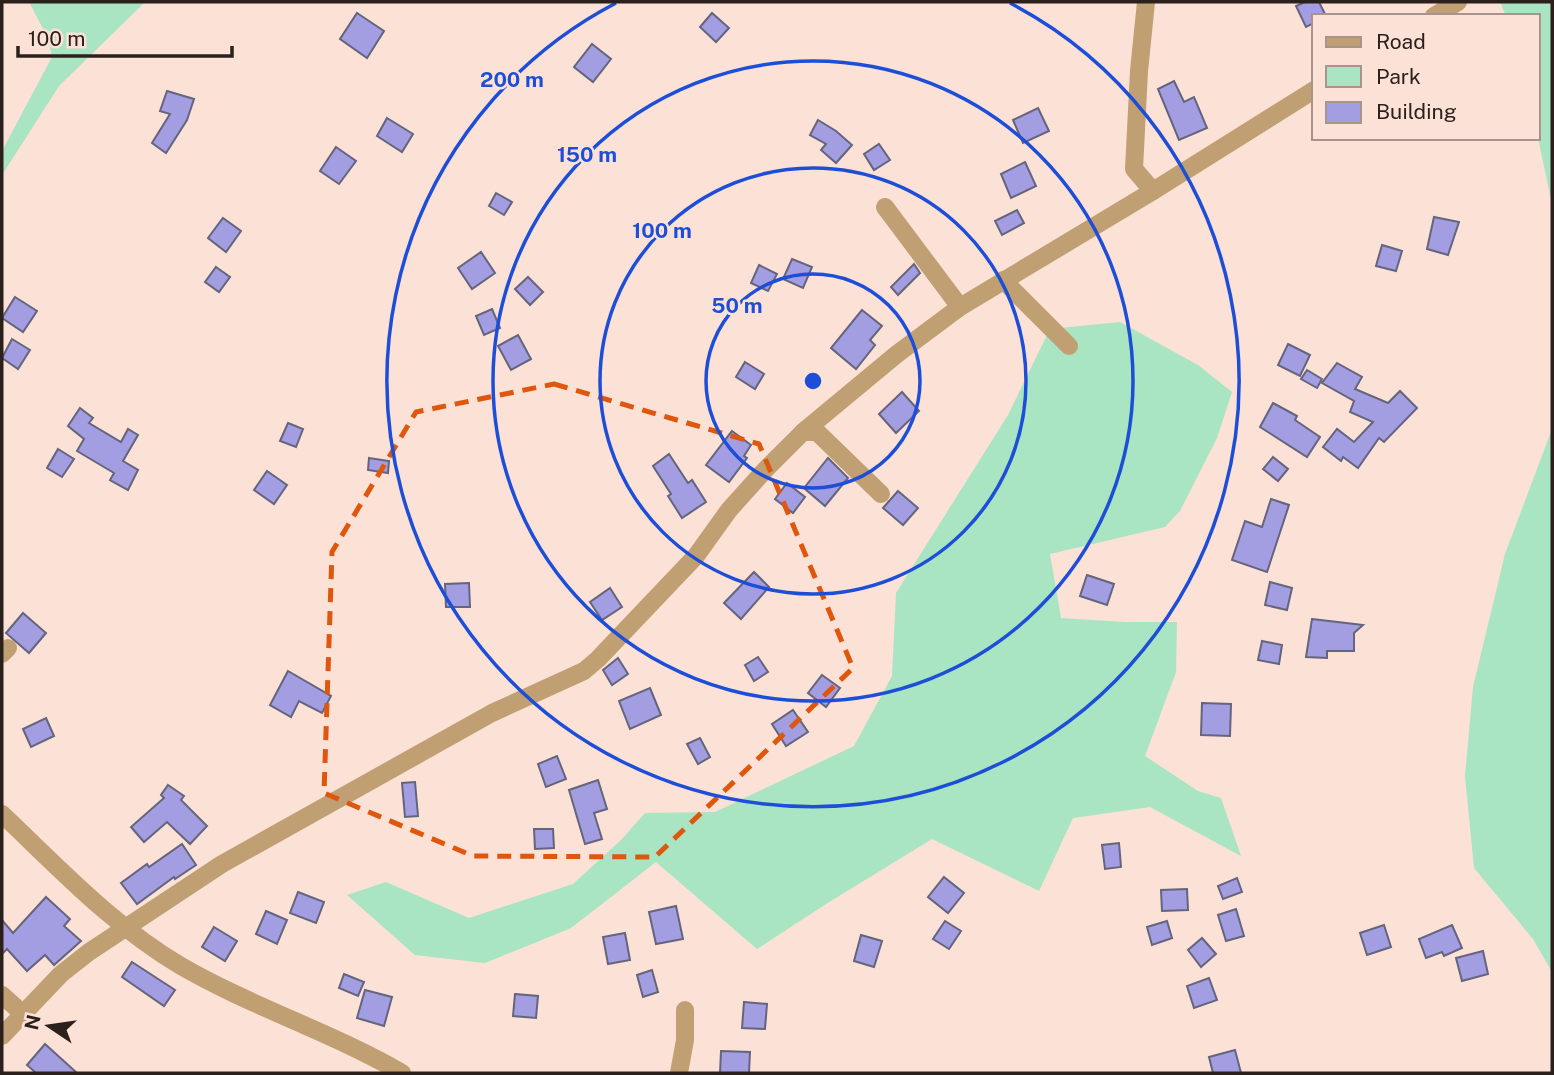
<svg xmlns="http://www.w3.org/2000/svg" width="1554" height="1075" font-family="'Public Sans',sans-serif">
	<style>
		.green { fill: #a9e4c3 }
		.building { fill: #a39ee2; stroke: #65647d; stroke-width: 2 }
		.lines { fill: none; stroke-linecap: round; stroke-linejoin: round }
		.minor { stroke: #c09f73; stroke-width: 18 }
		.marked { fill: none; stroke: #df560d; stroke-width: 5; stroke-dasharray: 14 9; stroke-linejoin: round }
		.ring { fill: none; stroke: #1d4ed8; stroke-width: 3.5 }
		.centre { fill: #1d4ed8; stroke: #fbe1d6; stroke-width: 3.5 }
		.ring-label { font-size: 21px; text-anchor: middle; font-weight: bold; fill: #1d4ed8; stroke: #fbe1d6; stroke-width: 5; stroke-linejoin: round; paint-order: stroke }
	</style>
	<rect width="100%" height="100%" fill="#fbe1d6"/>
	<g class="green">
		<polygon points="29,2 145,2 59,86 2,175 2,151 52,57 48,38"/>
		<polygon points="1500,2 1552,2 1552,204 1538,138 1538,16 1506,16"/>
		<polygon points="1120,322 1198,365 1232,392 1217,438 1180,511 1165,527 1050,554 1061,618 1125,622 1177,622 1176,672 1145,756 1198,791 1221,798 1241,856 1150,807 1073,818 1039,891 932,839 826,904 757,949 656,862 571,928 485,963 415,955 347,895 386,882 469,918 573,884 622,839 645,813 715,812 854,746 892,676 896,593 1008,415 1050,329"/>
		<polygon points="1552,429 1552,972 1533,939 1474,868 1465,776 1473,687 1505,554"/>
	</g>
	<g class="building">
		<polygon points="1305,2 1319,2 1326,16 1314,16 1314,23 1306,27 1296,6"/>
		<polygon points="357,13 384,31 367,58 340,39"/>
		<polygon points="712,13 729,28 716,42 700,27"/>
		<polygon points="592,44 611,59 593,82 574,67"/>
		<polygon points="1174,81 1184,102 1194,97 1207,128 1179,140 1158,89"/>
		<polygon points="167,91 194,99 187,120 166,153 152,143 170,114 160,111"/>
		<polygon points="1038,108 1049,131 1023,143 1013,120"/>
		<polygon points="387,118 413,134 402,152 377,136"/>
		<polygon points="818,120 836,131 852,145 836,163 821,150 826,144 810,135"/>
		<polygon points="879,144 890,160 874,170 864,154"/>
		<polygon points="336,147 356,161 339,184 320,171"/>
		<polygon points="1025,162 1036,186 1011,198 1001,174"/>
		<polygon points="496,193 512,202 504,215 489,206"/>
		<polygon points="1017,210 1024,223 1002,235 995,221"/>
		<polygon points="1434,217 1459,222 1448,255 1427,249"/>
		<polygon points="223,218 241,231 226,252 208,238"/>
		<polygon points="1382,245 1402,251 1396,271 1376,266"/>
		<polygon points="481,252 495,273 472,289 458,268"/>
		<polygon points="792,259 812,267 803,288 783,279"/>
		<polygon points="914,264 920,273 898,295 891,287"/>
		<polygon points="759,265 777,274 768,291 751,283"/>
		<polygon points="216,267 230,277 219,292 205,282"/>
		<polygon points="528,277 543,292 530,305 515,289"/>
		<polygon points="15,297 37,311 23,332 2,318"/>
		<polygon points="492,309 500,328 484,335 476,316"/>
		<polygon points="862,310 882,326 870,340 875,345 856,369 831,348"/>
		<polygon points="518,335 531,359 511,370 498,346"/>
		<polygon points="12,339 30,350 18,369 2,358"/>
		<polygon points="1288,344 1310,355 1300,376 1278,365"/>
		<polygon points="745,362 764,374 755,389 736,377"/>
		<polygon points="1337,363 1362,377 1355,389 1388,403 1400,391 1417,408 1384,442 1379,438 1358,468 1343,457 1341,461 1323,447 1337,429 1354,442 1373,422 1350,412 1354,401 1322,383"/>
		<polygon points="1307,370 1322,379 1317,388 1301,379"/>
		<polygon points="902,392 919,411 896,433 879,414"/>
		<polygon points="1273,403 1297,416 1295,420 1320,437 1307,457 1260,427"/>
		<polygon points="80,408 93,418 89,423 121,442 128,429 138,435 123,461 138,470 128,490 110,480 114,473 77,451 84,439 68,426"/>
		<polygon points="288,423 303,429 296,447 280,441"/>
		<polygon points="732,431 751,445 744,456 747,458 729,482 706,465"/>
		<polygon points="58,449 74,459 62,477 47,468"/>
		<polygon points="669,454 688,483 692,480 706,502 682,518 668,496 671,494 653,466"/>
		<polygon points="1273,457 1288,469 1278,481 1263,469"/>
		<polygon points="369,458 389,461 388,473 368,470"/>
		<polygon points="828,458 848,478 825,506 804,488"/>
		<polygon points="267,471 287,485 274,504 254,490"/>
		<polygon points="787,483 805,497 793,513 775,499"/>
		<polygon points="898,491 918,508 903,525 883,508"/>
		<polygon points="1271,499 1289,505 1267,572 1232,560 1245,521 1262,527"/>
		<polygon points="754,572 769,587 741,619 724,603"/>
		<polygon points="1087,575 1114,584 1107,605 1080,596"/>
		<polygon points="1270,582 1292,588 1287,610 1265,605"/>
		<polygon points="469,583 470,607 446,607 445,584"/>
		<polygon points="610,588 622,607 602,620 590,602"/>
		<polygon points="23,613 46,633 29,653 6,633"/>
		<polygon points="1312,619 1363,625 1354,633 1354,651 1327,651 1327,658 1306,657"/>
		<polygon points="1262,641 1282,645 1279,664 1258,660"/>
		<polygon points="758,657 768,672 754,681 745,665"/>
		<polygon points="618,658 628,674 612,685 603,670"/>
		<polygon points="288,671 331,696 322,713 299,701 291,717 270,705"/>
		<polygon points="822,675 840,688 826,707 808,693"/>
		<polygon points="650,688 661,715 630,729 619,701"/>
		<polygon points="1202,703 1231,704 1230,736 1201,735"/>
		<polygon points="793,710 808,732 786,746 772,724"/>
		<polygon points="46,718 54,736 31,747 23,729"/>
		<polygon points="700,738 710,757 698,764 687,744"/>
		<polygon points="557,756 566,779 546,787 538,764"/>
		<polygon points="598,780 607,809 594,813 602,839 585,844 569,790"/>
		<polygon points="415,782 418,816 405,817 402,783"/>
		<polygon points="168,785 184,796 181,800 207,826 190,844 167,822 144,842 131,827 164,798 161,795"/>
		<polygon points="534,829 553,829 554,848 535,849"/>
		<polygon points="1119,843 1121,867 1105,869 1102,845"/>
		<polygon points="182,844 196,865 175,879 174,877 137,904 121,883 147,864 149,867"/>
		<polygon points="944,877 964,893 948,913 928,897"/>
		<polygon points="1237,878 1242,892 1223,899 1218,886"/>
		<polygon points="1187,889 1188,910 1162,911 1161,890"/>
		<polygon points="298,892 324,902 316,923 290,913"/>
		<polygon points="46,897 70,919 64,926 81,941 54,965 45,955 27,971 7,949 2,954 2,920 13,933"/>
		<polygon points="676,906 683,939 656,944 649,912"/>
		<polygon points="1236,909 1244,936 1226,941 1218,915"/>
		<polygon points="266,911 287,920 277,944 256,934"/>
		<polygon points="945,921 961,931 949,949 933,939"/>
		<polygon points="1167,921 1172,938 1152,945 1147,927"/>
		<polygon points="1384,925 1391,947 1367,955 1360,933"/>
		<polygon points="1452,925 1462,948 1444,956 1442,952 1426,958 1419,939"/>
		<polygon points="214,927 237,941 225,961 202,947"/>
		<polygon points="625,933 630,960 608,964 603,937"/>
		<polygon points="861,935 882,941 874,967 854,961"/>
		<polygon points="1202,938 1216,954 1201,967 1188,950"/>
		<polygon points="1483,951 1488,974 1462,981 1456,958"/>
		<polygon points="132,962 175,990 164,1006 122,977"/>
		<polygon points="652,970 658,992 643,997 637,975"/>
		<polygon points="344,974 364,982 358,996 339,988"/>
		<polygon points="1209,978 1217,1000 1194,1008 1187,986"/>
		<polygon points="365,990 392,997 384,1026 357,1018"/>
		<polygon points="515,994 538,996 536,1018 513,1016"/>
		<polygon points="744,1002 767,1004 765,1029 742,1028"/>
		<polygon points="45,1044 77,1073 36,1073 27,1065"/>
		<polygon points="1235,1050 1241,1073 1213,1073 1209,1057"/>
		<polygon points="721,1051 750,1052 749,1073 720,1073"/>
	</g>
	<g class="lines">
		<g class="minor">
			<polyline points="1146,2 1139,71 1134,169 1153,191"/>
			<polyline points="1434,16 1458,2"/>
			<polyline points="885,207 960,307"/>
			<polyline points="1003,280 1069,346"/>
			<polyline points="803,432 817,432 881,494"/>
			<polyline points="2,654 8,648"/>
			<path d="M2 814C58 867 113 926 181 966 252 1007 331 1032 402 1073"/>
			<polyline points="2,995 22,1013"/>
			<polyline points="2,1036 61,974 89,952 222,864 492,713 584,671 598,659 696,556 729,510 765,470 803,432 897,354 960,307 1153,191 1314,90"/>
			<polyline points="679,1073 685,1040 685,1010"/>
		</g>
	</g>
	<path class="marked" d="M554 384 759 444 853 668 655 857 473 856 324 793 332 552 416 412Z"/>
	<g class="ring">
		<circle cx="813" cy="381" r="107"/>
		<circle cx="813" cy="381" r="213"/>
		<circle cx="813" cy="381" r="320"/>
		<path d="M1010 3A426 426 0 1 1 616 3"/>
	</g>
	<circle cx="813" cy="381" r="10" class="centre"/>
	<g class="ring-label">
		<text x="512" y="87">200 m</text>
		<text x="587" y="162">150 m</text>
		<text x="662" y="238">100 m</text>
		<text x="737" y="313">50 m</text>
	</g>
	<rect width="1554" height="1075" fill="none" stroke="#2c201c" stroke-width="7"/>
	<rect x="1312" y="14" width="228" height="126" fill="#fbe1d6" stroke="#a8948c" stroke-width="2"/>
	<rect x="1326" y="37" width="35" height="10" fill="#c09f73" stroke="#a8948c" stroke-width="2"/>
	<text x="1376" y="49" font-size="21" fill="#2c201c">Road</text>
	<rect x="1326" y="66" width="35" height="21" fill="#a9e4c3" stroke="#a8948c" stroke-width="2"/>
	<text x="1376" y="84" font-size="21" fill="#2c201c">Park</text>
	<rect x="1326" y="102" width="35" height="21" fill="#a39ee2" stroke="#a8948c" stroke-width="2"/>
	<text x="1376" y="119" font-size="21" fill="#2c201c">Building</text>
	<g transform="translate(49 1026) rotate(283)" stroke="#fbe1d6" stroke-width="5" paint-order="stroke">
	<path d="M0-5L12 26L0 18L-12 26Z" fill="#2c201c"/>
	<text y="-10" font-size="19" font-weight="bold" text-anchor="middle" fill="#2c201c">N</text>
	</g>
	<path d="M18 46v10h214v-10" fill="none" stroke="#2c201c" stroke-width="3.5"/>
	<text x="28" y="46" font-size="21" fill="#2c201c" stroke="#fbe1d6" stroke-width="5" paint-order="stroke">100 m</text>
</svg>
